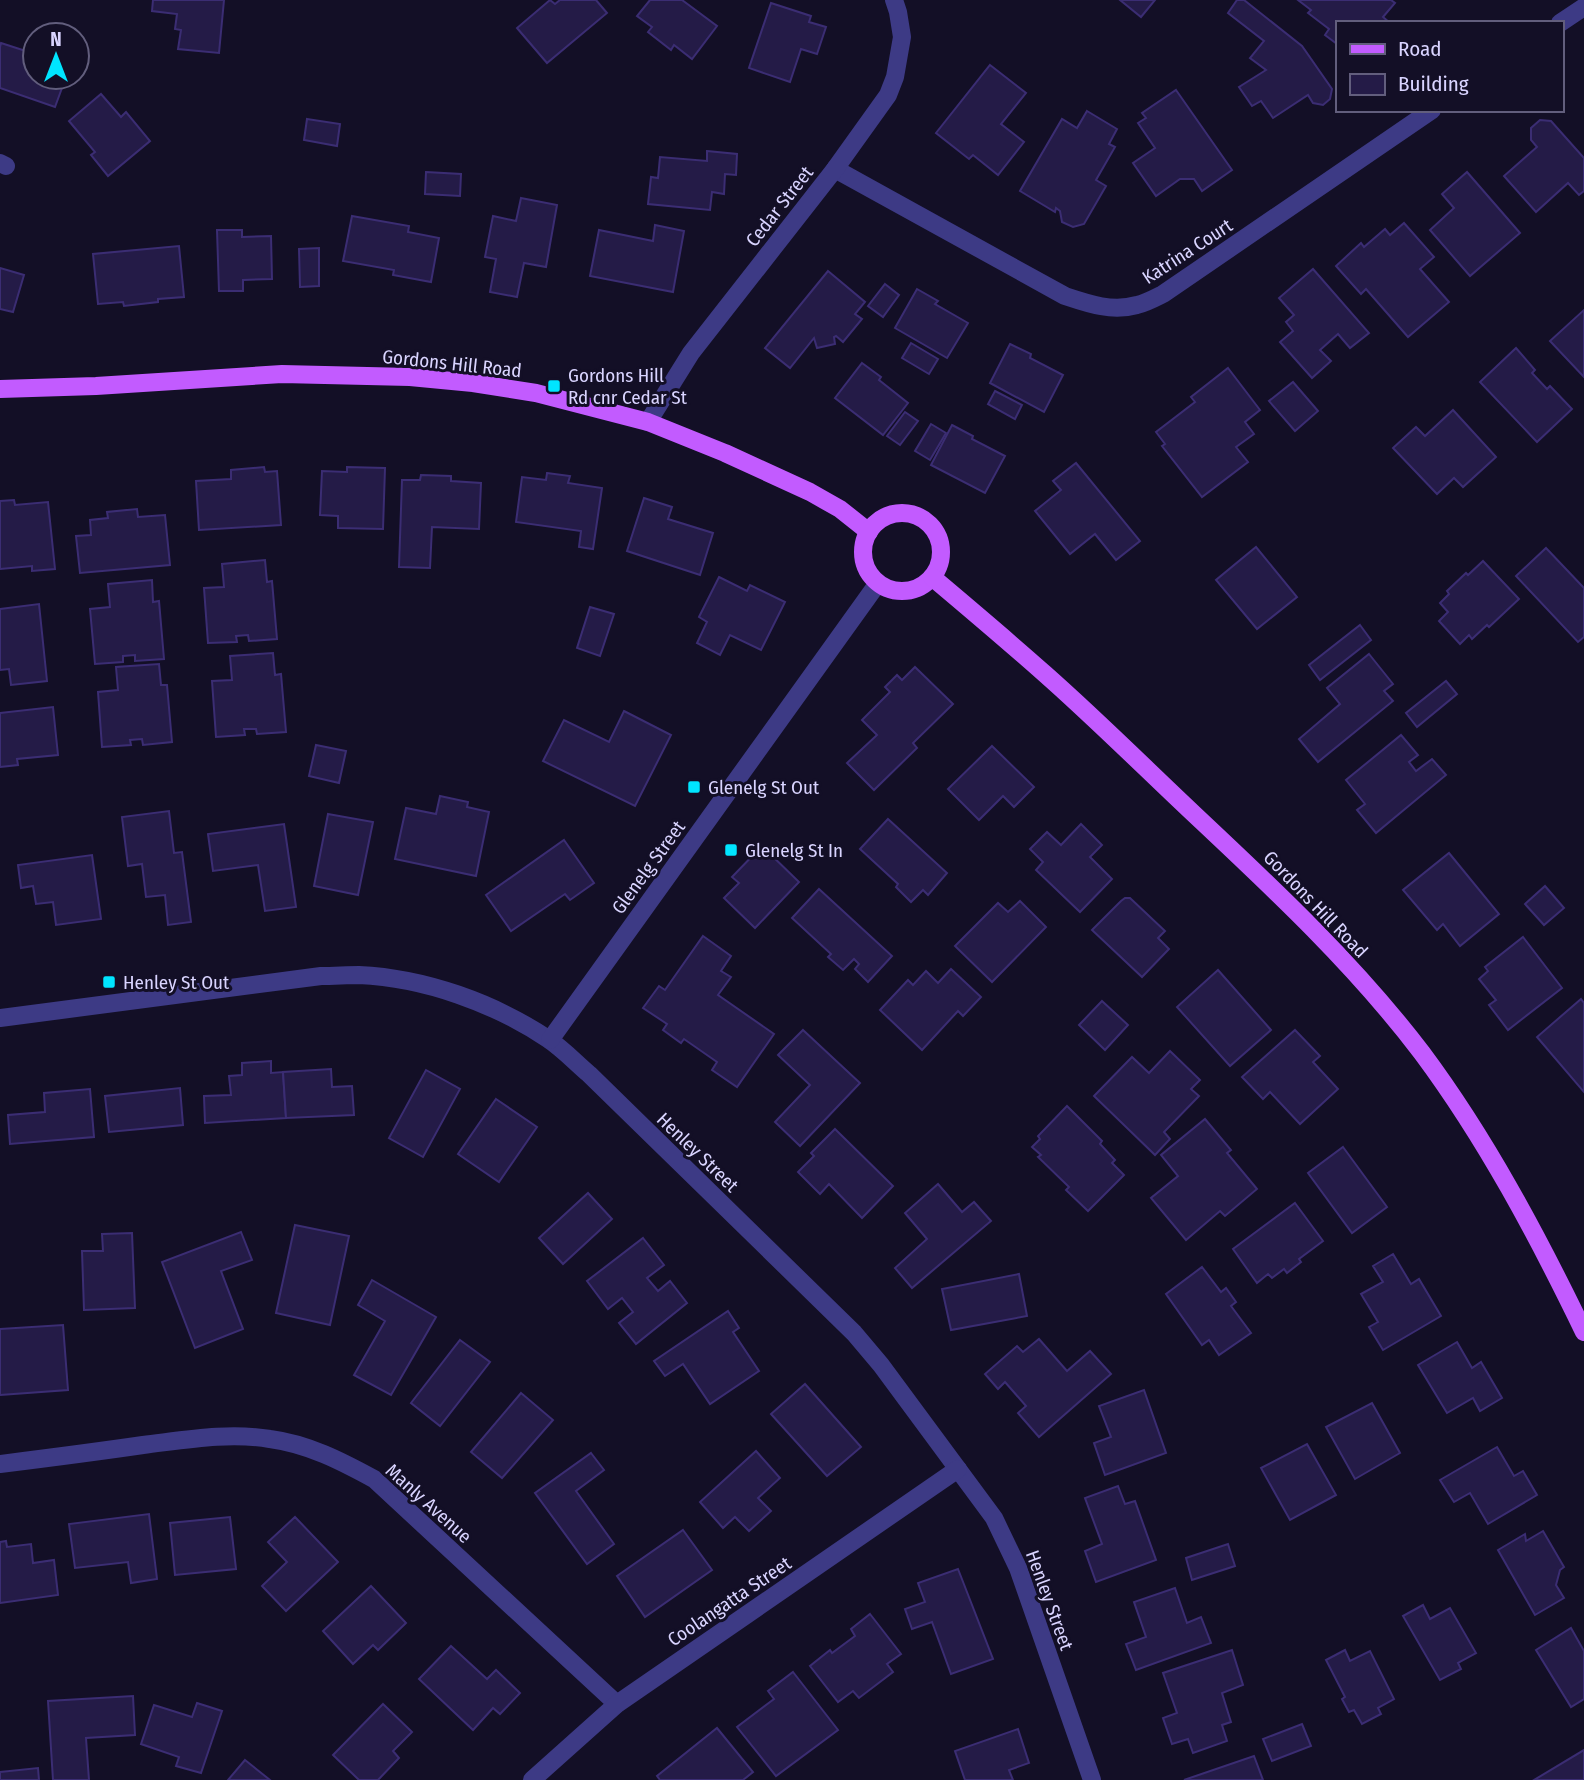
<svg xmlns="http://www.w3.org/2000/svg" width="1584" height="1780" font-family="'Fira Sans Condensed',sans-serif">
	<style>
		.building { fill: #241b47; stroke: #3b2d73; stroke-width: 2 }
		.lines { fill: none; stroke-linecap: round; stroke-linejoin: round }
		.minor { stroke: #3d3a85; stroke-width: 18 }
		.major { stroke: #c25bff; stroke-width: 18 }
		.poi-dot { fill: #00e5ff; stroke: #130f26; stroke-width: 2.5 }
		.labels { text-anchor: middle; stroke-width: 6; stroke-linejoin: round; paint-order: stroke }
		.street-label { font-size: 19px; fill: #d9d4ff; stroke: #130f26 }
		.poi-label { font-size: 19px; fill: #d9d4ff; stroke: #130f26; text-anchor: start }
	</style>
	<rect width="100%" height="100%" fill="#130f26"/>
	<g class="building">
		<polygon points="153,0 224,0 219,53 178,49 181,30 175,29 177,14 152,11"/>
		<polygon points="550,0 555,4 560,0 596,0 607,13 547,63 517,28"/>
		<polygon points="650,0 682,0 717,26 692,59 674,45 671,50 648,32 652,27 637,16"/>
		<polygon points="1120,0 1155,0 1141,17"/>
		<polygon points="1237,0 1244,0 1302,46 1332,89 1330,99 1323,105 1313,103 1308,95 1273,118 1261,101 1252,106 1239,87 1266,70 1250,58 1264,41 1228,13"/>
		<polygon points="1298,0 1391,0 1395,3 1383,17 1390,23 1337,23 1337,44 1325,35 1329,29 1308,13 1311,10"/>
		<polygon points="771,3 811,16 809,22 826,27 817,54 801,49 790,82 749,68"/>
		<polygon points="1,43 35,54 35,77 66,77 55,107 0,88 0,47"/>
		<polygon points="990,65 1026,93 1001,124 1024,142 998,175 973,155 969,159 936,133"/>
		<polygon points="1176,90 1232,170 1202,191 1194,179 1180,179 1156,196 1133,163 1155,148 1138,123 1146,118 1142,113"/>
		<polygon points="101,94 121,117 126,112 150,141 108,176 91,155 95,152 69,121"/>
		<polygon points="1087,111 1117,129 1109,144 1115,147 1096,180 1106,186 1084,224 1073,227 1062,222 1060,211 1056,208 1055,212 1020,191 1062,119 1077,128"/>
		<polygon points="307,119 340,124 337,146 304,140"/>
		<polygon points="1540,120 1551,121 1584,158 1584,191 1579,195 1568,183 1536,212 1504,176 1537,147 1531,140 1531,128"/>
		<polygon points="707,151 737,154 736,175 725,174 724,194 712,192 710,210 648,204 651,177 658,178 660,157 707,161"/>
		<polygon points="426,172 461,174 460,196 425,194"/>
		<polygon points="1467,172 1520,233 1470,276 1430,230 1454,208 1442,194"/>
		<polygon points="521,198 557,205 546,267 524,263 517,297 490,292 496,259 485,257 493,216 516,221"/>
		<polygon points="352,216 409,226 408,232 439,238 431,282 393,275 394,270 343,261"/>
		<polygon points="1404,223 1434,257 1420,269 1449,302 1408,337 1366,289 1361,294 1336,266 1361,243 1364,247 1385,229 1390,235"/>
		<polygon points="655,225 684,231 673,292 590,276 599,230 653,241"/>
		<polygon points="217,230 242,230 242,237 271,236 272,279 243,280 243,291 219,291"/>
		<polygon points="179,246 184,297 158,299 158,302 124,306 123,302 98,304 93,254"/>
		<polygon points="319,248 319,286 300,287 299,249"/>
		<polygon points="0,268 24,275 13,312 0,309"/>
		<polygon points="1313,269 1369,333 1350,348 1338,334 1320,350 1331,361 1312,378 1280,342 1293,331 1286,322 1294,315 1279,298"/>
		<polygon points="828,271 865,302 855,314 862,319 843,342 836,336 834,337 835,344 817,348 814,338 790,368 765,348"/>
		<polygon points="885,284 899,295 883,317 868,306"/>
		<polygon points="917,289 938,301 935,304 968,323 947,358 895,328"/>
		<polygon points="1584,310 1584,377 1550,341"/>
		<polygon points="911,343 938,359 929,374 902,358"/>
		<polygon points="1010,344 1031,354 1030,358 1063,375 1044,412 990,383"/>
		<polygon points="1516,348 1535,370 1532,373 1547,389 1550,386 1572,409 1537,442 1480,382"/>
		<polygon points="862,363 881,377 879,380 908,403 883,435 835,398"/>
		<polygon points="1228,368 1260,410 1245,422 1254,434 1236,447 1248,462 1202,497 1162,446 1165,444 1156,432 1195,402 1191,397"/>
		<polygon points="1293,382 1318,411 1295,431 1269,401"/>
		<polygon points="995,391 1022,405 1015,419 988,404"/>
		<polygon points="1453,410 1496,457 1463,487 1454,478 1437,494 1393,448 1416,427 1425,436"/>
		<polygon points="905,412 918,421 900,445 887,436"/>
		<polygon points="931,424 946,433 930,460 915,451"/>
		<polygon points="952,425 973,436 972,439 1005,456 985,493 931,465"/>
		<polygon points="1076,463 1140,541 1116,560 1095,534 1070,554 1035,511 1061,490 1053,481"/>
		<polygon points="264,467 265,472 277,471 281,525 199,530 196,481 231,479 231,470"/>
		<polygon points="347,467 385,468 383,529 338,528 338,516 320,515 322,471 347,472"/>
		<polygon points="547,473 570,476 568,483 602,488 593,549 579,547 581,531 516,522 522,477 546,480"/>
		<polygon points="421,475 451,476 451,481 481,483 479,529 432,527 430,568 399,567 402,480 420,480"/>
		<polygon points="644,498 672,507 668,519 713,533 700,575 627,551"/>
		<polygon points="14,500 15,505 48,502 55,569 32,571 32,566 0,569 0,501"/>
		<polygon points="137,509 138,517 165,515 170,565 80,573 76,536 91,535 90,520 108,518 107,512"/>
		<polygon points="1256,547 1297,597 1257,629 1216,580"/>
		<polygon points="1546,548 1584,588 1584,637 1578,642 1516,576"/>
		<polygon points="265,560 267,582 272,581 277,639 249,641 248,635 236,636 237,642 208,643 204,588 224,587 222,564"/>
		<polygon points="1483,561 1519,599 1489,627 1487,625 1472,639 1469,635 1460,644 1439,621 1448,612 1440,603 1449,594 1447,591 1466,573 1468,575"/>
		<polygon points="719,577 747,591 750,585 785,602 761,650 730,635 720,655 697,643 707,622 699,617"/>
		<polygon points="152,580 153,602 159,601 164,659 135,661 135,655 123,656 123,662 95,664 90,609 110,607 108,584"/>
		<polygon points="39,604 47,681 11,685 9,669 0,670 0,609"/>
		<polygon points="590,607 614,614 600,656 577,648"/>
		<polygon points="1360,625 1371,640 1320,680 1309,665"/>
		<polygon points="273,653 275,675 281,674 286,732 257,734 256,729 244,729 245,735 216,737 212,681 232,680 230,656"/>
		<polygon points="1369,654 1393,684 1384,691 1393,701 1318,762 1299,739 1340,704 1327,688"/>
		<polygon points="159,664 161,685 167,685 172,742 143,745 142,739 130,740 131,745 102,747 98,692 118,690 116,667"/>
		<polygon points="915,667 953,704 913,743 917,748 874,790 847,763 877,735 862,720 890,692 885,687 897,675 902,680"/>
		<polygon points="1446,681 1457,694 1417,727 1406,713"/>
		<polygon points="53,707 58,755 17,759 18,765 0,767 0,713"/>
		<polygon points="624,711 671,735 635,806 543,761 564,720 609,742"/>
		<polygon points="1401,735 1418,755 1409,762 1416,771 1432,759 1446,775 1376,833 1357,810 1365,804 1346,780"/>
		<polygon points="316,745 346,751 339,783 309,776"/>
		<polygon points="992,746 1034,787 1014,807 1003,796 979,820 948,789"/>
		<polygon points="440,796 468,802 467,807 489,812 476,876 395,859 406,808 436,814"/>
		<polygon points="169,811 174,853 182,852 191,922 168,925 165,895 146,897 142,864 128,866 122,817"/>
		<polygon points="328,814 373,822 358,895 314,886"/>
		<polygon points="888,819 947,873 928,895 923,890 911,902 896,887 898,884 860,849"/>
		<polygon points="284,824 296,907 265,911 258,865 213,871 208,834"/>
		<polygon points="1081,824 1102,845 1090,857 1112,879 1080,912 1036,870 1043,862 1030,849 1047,832 1061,845"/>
		<polygon points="564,840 594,883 570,900 565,894 511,931 486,895"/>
		<polygon points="762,846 799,882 755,928 724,898 739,883 732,877"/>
		<polygon points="1449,853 1499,914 1460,946 1443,924 1437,930 1403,890"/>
		<polygon points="92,855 101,919 56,925 53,902 36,904 33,886 21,888 18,865"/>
		<polygon points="1545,886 1564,908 1544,925 1525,904"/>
		<polygon points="819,889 892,956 868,982 855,969 859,964 854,959 843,970 828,957 831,954 792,918"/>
		<polygon points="1125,898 1130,898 1165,931 1158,938 1169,949 1142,977 1092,930 1121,901"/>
		<polygon points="1020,901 1046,927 992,982 955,946 998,903 1008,912"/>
		<polygon points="703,936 731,956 721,971 731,977 718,995 774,1034 737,1087 712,1070 717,1062 684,1039 681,1043 663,1030 667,1024 643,1008 659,986 665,990"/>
		<polygon points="1523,937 1562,988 1508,1030 1489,1005 1496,1000 1479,979 1488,971 1485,967"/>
		<polygon points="951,969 981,997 963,1016 958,1011 922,1050 880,1010 908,980 913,985 926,971 938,983"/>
		<polygon points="1218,970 1271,1030 1230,1066 1177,1007"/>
		<polygon points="1581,999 1584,1003 1584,1092 1537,1037"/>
		<polygon points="1102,1001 1128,1025 1105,1050 1079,1025"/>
		<polygon points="803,1030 860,1083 800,1146 775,1122 810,1085 778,1055"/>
		<polygon points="1295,1030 1320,1056 1313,1062 1338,1089 1300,1124 1270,1092 1263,1099 1242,1077"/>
		<polygon points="1170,1051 1200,1080 1191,1089 1199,1096 1164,1132 1170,1139 1155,1155 1094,1096 1132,1057 1149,1073"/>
		<polygon points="271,1061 271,1073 283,1072 286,1118 205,1123 204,1096 231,1095 229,1076 242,1075 242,1063"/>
		<polygon points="331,1069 332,1087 352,1086 354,1115 286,1118 283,1072"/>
		<polygon points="426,1070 460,1089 423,1157 389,1138"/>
		<polygon points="180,1088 183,1125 109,1132 105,1096"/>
		<polygon points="90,1089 94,1137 10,1144 8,1115 45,1112 44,1093"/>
		<polygon points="496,1099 537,1127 499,1182 458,1154"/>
		<polygon points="1067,1106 1102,1141 1100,1144 1115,1160 1112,1163 1124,1175 1088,1211 1066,1190 1069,1187 1038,1157 1041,1155 1032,1147 1040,1139 1038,1136"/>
		<polygon points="1205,1119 1231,1150 1227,1153 1257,1189 1225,1216 1220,1211 1186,1240 1151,1198 1178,1176 1161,1155"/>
		<polygon points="835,1129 893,1186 862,1218 829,1184 820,1194 798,1172 814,1156 811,1153"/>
		<polygon points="1343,1147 1387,1207 1352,1233 1308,1173"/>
		<polygon points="938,1184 962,1212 974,1202 991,1221 912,1288 895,1268 927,1239 905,1213"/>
		<polygon points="588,1193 612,1219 563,1264 539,1238"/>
		<polygon points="1295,1203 1323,1241 1299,1259 1301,1262 1287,1273 1284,1269 1272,1278 1268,1274 1257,1283 1233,1249"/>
		<polygon points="295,1225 349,1236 330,1325 276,1313"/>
		<polygon points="241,1232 252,1260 221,1271 243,1329 195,1348 162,1262"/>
		<polygon points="132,1233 135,1308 84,1310 82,1251 103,1251 102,1234"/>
		<polygon points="643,1238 664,1265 647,1278 658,1291 670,1281 687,1303 636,1344 619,1323 633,1312 622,1298 608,1309 587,1281"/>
		<polygon points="1393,1254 1411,1284 1419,1279 1441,1316 1383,1350 1369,1327 1378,1322 1361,1294 1383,1282 1373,1266"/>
		<polygon points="1202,1267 1221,1292 1226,1288 1236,1302 1231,1306 1251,1333 1219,1355 1209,1340 1202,1345 1166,1294"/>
		<polygon points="1019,1274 1027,1316 951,1330 942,1289"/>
		<polygon points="372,1280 436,1317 391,1395 354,1375 385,1321 358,1305"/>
		<polygon points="728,1311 739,1328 733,1332 759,1371 710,1404 683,1364 665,1376 654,1361"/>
		<polygon points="63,1325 68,1390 0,1395 0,1329"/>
		<polygon points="1039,1339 1067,1371 1090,1351 1111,1374 1039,1437 1018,1413 1026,1406 1005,1382 998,1389 985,1374 1017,1346 1023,1352"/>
		<polygon points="460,1340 490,1362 440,1426 411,1403"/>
		<polygon points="1457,1342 1472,1368 1481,1362 1502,1398 1480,1411 1473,1398 1447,1413 1418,1365"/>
		<polygon points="805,1384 861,1447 827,1476 771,1414"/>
		<polygon points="1144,1390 1166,1453 1105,1475 1094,1443 1111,1437 1099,1406"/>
		<polygon points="521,1393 553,1420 502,1478 471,1452"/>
		<polygon points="1372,1403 1400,1453 1355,1479 1326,1427"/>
		<polygon points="1307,1444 1336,1495 1290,1520 1261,1468"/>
		<polygon points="1497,1447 1514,1476 1523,1471 1537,1495 1488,1524 1470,1493 1454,1502 1440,1480"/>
		<polygon points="756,1451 780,1478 758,1498 771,1511 749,1531 735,1517 723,1528 700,1502"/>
		<polygon points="591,1453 604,1470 576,1491 614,1544 587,1564 535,1493"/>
		<polygon points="1118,1486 1125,1504 1135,1501 1156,1560 1096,1582 1085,1551 1102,1544 1085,1498"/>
		<polygon points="149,1514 157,1579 131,1583 128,1562 75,1568 69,1524"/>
		<polygon points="230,1517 236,1569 175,1575 170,1523"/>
		<polygon points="295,1517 338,1562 286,1611 262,1586 287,1562 268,1542"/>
		<polygon points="683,1530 712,1570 645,1617 617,1576"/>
		<polygon points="1543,1531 1564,1567 1560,1570 1556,1585 1564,1598 1535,1615 1498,1550 1525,1534 1526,1541"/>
		<polygon points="6,1541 7,1547 31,1544 33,1563 54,1560 58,1595 0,1603 0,1542"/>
		<polygon points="1228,1544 1235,1566 1192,1580 1186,1558"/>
		<polygon points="958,1569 993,1659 951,1674 932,1622 912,1629 905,1609 925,1602 918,1583"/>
		<polygon points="371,1586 406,1623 378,1650 373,1645 353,1664 323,1631"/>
		<polygon points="1175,1588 1187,1623 1201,1617 1211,1643 1136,1670 1126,1644 1146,1637 1134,1602"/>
		<polygon points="1423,1605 1430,1619 1450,1608 1476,1653 1458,1663 1461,1669 1440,1680 1403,1616"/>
		<polygon points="870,1614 901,1654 887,1664 893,1672 859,1698 853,1691 838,1702 810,1666 830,1650 832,1653 855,1636 851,1629"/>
		<polygon points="1571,1628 1584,1651 1584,1699 1571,1707 1536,1650"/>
		<polygon points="451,1646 487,1679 496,1670 520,1693 500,1714 493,1708 473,1730 419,1679"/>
		<polygon points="1232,1650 1243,1685 1222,1693 1231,1722 1222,1725 1227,1741 1193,1753 1188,1739 1172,1744 1163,1718 1177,1713 1163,1673"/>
		<polygon points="1345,1650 1350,1661 1370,1651 1394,1699 1378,1708 1381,1714 1362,1724 1354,1710 1349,1712 1342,1699 1345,1697 1326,1660"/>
		<polygon points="793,1672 838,1730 776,1776 737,1727 774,1699 768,1691"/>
		<polygon points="133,1696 135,1735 86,1738 89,1780 53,1780 48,1701"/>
		<polygon points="197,1703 222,1711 201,1773 176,1766 179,1757 141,1744 154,1705 192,1717"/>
		<polygon points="383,1704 412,1732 393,1751 399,1758 378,1780 359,1780 333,1755"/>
		<polygon points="1302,1724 1311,1746 1272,1761 1263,1739"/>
		<polygon points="717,1728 753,1772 743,1780 660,1780 657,1776"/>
		<polygon points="1018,1729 1029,1763 1009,1770 1013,1780 965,1780 955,1751"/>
		<polygon points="1584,1750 1584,1780 1534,1780"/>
		<polygon points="1254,1756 1263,1780 1184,1780"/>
		<polygon points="245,1760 270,1780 228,1780"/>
		<polygon points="38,1768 39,1780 0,1780 0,1772"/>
	</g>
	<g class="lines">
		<g class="minor">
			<polyline points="1560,23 1584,7"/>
			<polyline points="0,163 6,166"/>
			<path d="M835 169 1065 296C1089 304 1112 312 1137 305 1146 303 1155 298 1163 294L1432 110"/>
			<polyline points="648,422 691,353 835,169 888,95 895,77 902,37 898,12 894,0"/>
			<path d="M0 1018 321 976C334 976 347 975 359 975 425 978 494 1003 548 1039 563 1049 576 1063 589 1074L854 1333 881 1365 994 1518 1018 1568 1092 1780"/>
			<polyline points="550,1040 878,583"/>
			<path d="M0 1464C48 1458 95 1452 143 1445 185 1440 228 1432 270 1439 308 1444 341 1461 374 1479L617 1704"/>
			<polyline points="532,1780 617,1704 958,1469"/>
		</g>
		<g class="major">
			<polyline points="0,389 96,386 282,374 410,377 473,383 536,393 648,422 725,453 810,492 840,509 869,532"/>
			<circle cx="902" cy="552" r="39"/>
			<path d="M932 577C970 609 1008 641 1045 674 1096 719 1145 768 1195 815 1275 890 1356 966 1422 1053 1486 1139 1537 1235 1584 1332"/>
		</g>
	</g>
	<g class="poi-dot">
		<rect x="547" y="379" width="14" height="14" rx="3.5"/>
		<rect x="687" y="780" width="14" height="14" rx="3.5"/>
		<rect x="724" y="843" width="14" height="14" rx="3.5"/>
		<rect x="102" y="975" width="14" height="14" rx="3.5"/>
	</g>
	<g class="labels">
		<g class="street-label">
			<text transform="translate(779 206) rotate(-52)" y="7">Cedar Street</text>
			<text transform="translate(1187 251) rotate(-33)" y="7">Katrina Court</text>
			<text transform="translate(452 363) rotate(6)" y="7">Gordons Hill Road</text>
			<text transform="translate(648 867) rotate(-54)" y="7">Glenelg Street</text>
			<text transform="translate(1316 904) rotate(46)" y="7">Gordons Hill Road</text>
			<text transform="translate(698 1152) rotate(44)" y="7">Henley Street</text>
			<text transform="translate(429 1503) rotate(42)" y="7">Manly Avenue</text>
			<text transform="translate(1050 1600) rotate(70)" y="7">Henley Street</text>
			<text transform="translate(729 1601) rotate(-34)" y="7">Coolangatta Street</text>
		</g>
		<g class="poi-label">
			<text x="568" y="382">Gordons Hill<tspan x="568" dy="22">Rd cnr Cedar St</tspan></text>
			<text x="708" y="794">Glenelg St Out</text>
			<text x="745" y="857">Glenelg St In</text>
			<text x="123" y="989">Henley St Out</text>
		</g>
	</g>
	<rect x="1336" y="21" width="228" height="91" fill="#130f26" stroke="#625e7d" stroke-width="2"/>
	<rect x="1350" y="44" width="35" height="10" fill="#c25bff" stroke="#625e7d" stroke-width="2"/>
	<text x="1398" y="56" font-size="21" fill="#d9d4ff">Road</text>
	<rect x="1350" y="74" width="35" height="21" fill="#241b47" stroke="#625e7d" stroke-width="2"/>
	<text x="1398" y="91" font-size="21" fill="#d9d4ff">Building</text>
	<g transform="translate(56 56)"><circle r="33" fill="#130f26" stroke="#625e7d" stroke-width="2"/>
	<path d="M0-5L12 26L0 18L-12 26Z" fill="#00e5ff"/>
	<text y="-10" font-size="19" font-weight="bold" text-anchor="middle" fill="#d9d4ff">N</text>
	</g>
</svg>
